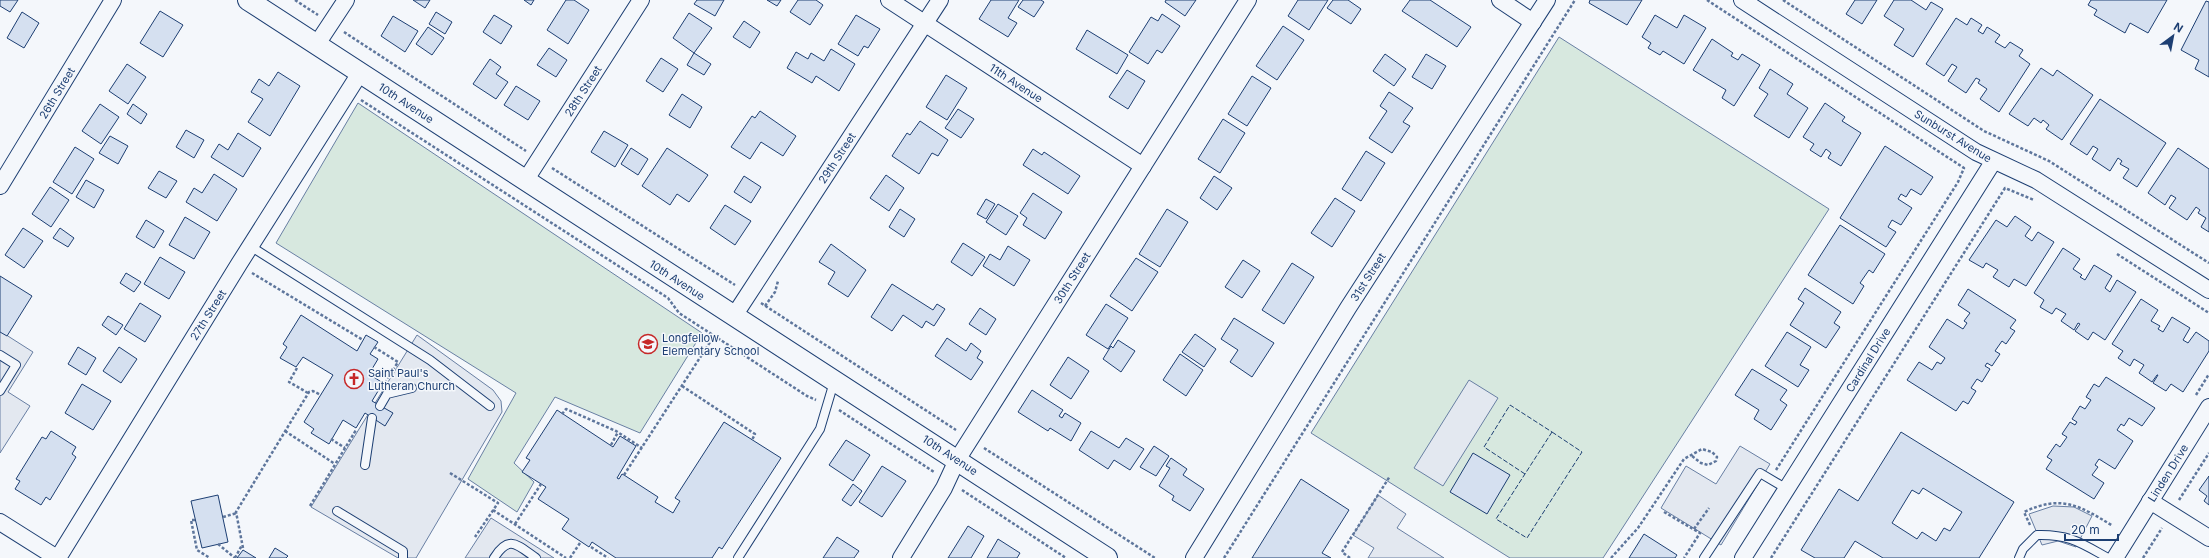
<svg xmlns="http://www.w3.org/2000/svg" width="2209" height="558" font-family="Inter,sans-serif">
	<style>
		.green { fill: #d7e8df; stroke: #687fa3 }
		.parking { fill: #e3e8f0; stroke: #687fa3 }
		.building { fill: #d5e0f0; stroke: #1d3f73; fill-rule: evenodd }
		.lines { fill: none; stroke-linecap: round; stroke-linejoin: round }
		.service-casing { stroke: #1d3f73; stroke-width: 10 }
		.minor-casing { stroke: #1d3f73; stroke-width: 18 }
		.tertiary-casing { stroke: #1d3f73; stroke-width: 22 }
		.path { stroke: #5e769c; stroke-width: 2.5; stroke-dasharray: 3 2; stroke-linecap: butt }
		.service { stroke: #f4f7fb; stroke-width: 8 }
		.minor { stroke: #f4f7fb; stroke-width: 16 }
		.tertiary { stroke: #f4f7fb; stroke-width: 20 }
		.fence { stroke: #1d3f73; stroke-width: 1; stroke-dasharray: 5 2; stroke-linecap: butt }
		.labels { text-anchor: middle; stroke-width: 3; stroke-linejoin: round; paint-order: stroke }
		.street-label { font-size: 11px; fill: #1d3f73; stroke: #f4f7fb }
		.poi-label { font-size: 11px; fill: #1d3f73; stroke: #f4f7fb; text-anchor: start }
	</style>
	<rect width="100%" height="100%" fill="#f4f7fb"/>
	<g class="green">
		<polygon points="1559,37 1829,209 1603,558 1510,558 1311,433"/>
		<polygon points="358,103 702,333 640,433 555,397 514,463 534,482 517,512 468,479 516,393 276,243"/>
	</g>
	<g class="parking">
		<polygon points="0,331 33,352 8,392 30,406 0,453"/>
		<polygon points="417,335 493,390 501,401 502,412 416,558 398,558 311,507"/>
		<polygon points="1469,380 1498,398 1443,486 1414,468"/>
		<polygon points="1740,446 1770,464 1721,545 1661,508 1686,466 1716,484"/>
		<polygon points="1378,495 1406,514 1397,528 1444,558 1368,558 1374,548 1353,535"/>
		<polygon points="2053,506 2074,507 2092,516 2076,547 2058,541 2042,545 2029,514"/>
		<polygon points="491,518 554,558 465,558"/>
	</g>
	<g class="building">
		<polygon points="0,0 18,0 10,12 0,6"/>
		<polygon points="413,0 430,0 425,8"/>
		<polygon points="524,0 534,0 531,5"/>
		<polygon points="566,0 574,0 589,10 568,44 547,30"/>
		<polygon points="697,0 724,0 715,16 694,4"/>
		<polygon points="767,0 781,0 777,6"/>
		<polygon points="798,0 816,0 823,5 810,25 790,12"/>
		<polygon points="991,0 1019,0 1008,18 1017,23 1008,37 979,19"/>
		<polygon points="1023,0 1041,0 1044,2 1034,17 1018,7"/>
		<polygon points="1166,0 1196,0 1185,16 1165,2"/>
		<polygon points="1298,0 1328,0 1309,30 1288,16"/>
		<polygon points="1333,0 1348,0 1361,9 1351,24 1327,8"/>
		<polygon points="1410,0 1430,0 1471,27 1457,47 1402,11"/>
		<polygon points="1590,0 1642,0 1627,25 1589,3"/>
		<polygon points="1855,0 1877,0 1862,24 1846,14"/>
		<polygon points="1894,0 1911,0 1926,10 1931,2 1943,9 1913,57 1894,45 1904,29 1884,16"/>
		<polygon points="2091,0 2167,0 2148,33 2130,23 2125,33 2094,15 2097,10 2088,5"/>
		<polygon points="2206,1 2209,2 2209,77 2195,69 2199,60 2181,50"/>
		<polygon points="160,11 183,25 163,57 140,43"/>
		<polygon points="22,12 39,23 24,48 7,38"/>
		<polygon points="436,12 452,22 445,34 429,24"/>
		<polygon points="689,13 712,28 694,53 673,38"/>
		<polygon points="1162,14 1180,26 1162,53 1157,50 1148,64 1129,52 1151,17 1158,21"/>
		<polygon points="494,15 512,26 501,44 483,32"/>
		<polygon points="856,15 880,29 868,48 864,46 858,56 838,44"/>
		<polygon points="1655,15 1677,28 1684,15 1706,28 1684,64 1663,51 1660,55 1648,48 1651,43 1642,37"/>
		<polygon points="393,16 418,31 405,52 381,36"/>
		<polygon points="1956,18 1967,25 1971,18 1982,25 1978,31 1983,34 1987,27 2000,35 1995,42 2005,48 2010,42 2023,50 2019,56 2030,64 1999,112 1980,99 1987,89 1978,83 1980,80 1976,78 1966,93 1948,81 1957,67 1952,64 1944,76 1926,64"/>
		<polygon points="744,21 760,32 750,48 733,37"/>
		<polygon points="1283,26 1304,40 1277,80 1256,66"/>
		<polygon points="428,27 444,38 432,55 416,44"/>
		<polygon points="1087,30 1128,55 1117,74 1076,49"/>
		<polygon points="1712,39 1733,53 1731,56 1738,60 1742,54 1760,65 1734,106 1722,98 1726,90 1693,70"/>
		<polygon points="549,48 567,60 556,77 537,65"/>
		<polygon points="831,49 855,64 839,91 816,76 812,83 787,68 796,52 808,59 811,53 824,61"/>
		<polygon points="694,53 711,64 704,75 687,65"/>
		<polygon points="1385,54 1406,69 1394,86 1373,71"/>
		<polygon points="1426,54 1446,66 1432,89 1412,77"/>
		<polygon points="661,58 678,69 663,92 646,81"/>
		<polygon points="490,59 501,67 496,74 508,82 496,99 473,84"/>
		<polygon points="127,64 146,77 128,104 109,91"/>
		<polygon points="2041,68 2053,76 2057,70 2093,95 2062,140 2046,129 2049,125 2043,120 2041,123 2034,118 2028,126 2009,114"/>
		<polygon points="1770,69 1793,84 1787,94 1808,108 1789,138 1754,116 1768,94 1759,88"/>
		<polygon points="1127,70 1145,81 1128,109 1109,97"/>
		<polygon points="278,72 300,86 270,136 248,122 263,99 251,92 259,79 269,86"/>
		<polygon points="946,75 967,88 947,120 926,107"/>
		<polygon points="1252,76 1271,88 1247,126 1228,114"/>
		<polygon points="516,86 540,101 528,120 504,105"/>
		<polygon points="1389,92 1413,108 1403,122 1410,126 1392,153 1369,138 1387,111 1380,106"/>
		<polygon points="682,94 702,107 690,128 669,115"/>
		<polygon points="2100,99 2166,143 2137,187 2123,178 2129,169 2120,164 2122,161 2118,158 2110,171 2092,159 2098,149 2093,146 2087,155 2070,144"/>
		<polygon points="1825,103 1845,117 1842,121 1861,133 1841,166 1828,158 1831,153 1826,149 1821,157 1810,150 1814,144 1803,137"/>
		<polygon points="100,104 119,117 101,144 82,131"/>
		<polygon points="133,104 147,114 141,124 127,114"/>
		<polygon points="958,109 974,119 961,138 945,128"/>
		<polygon points="760,111 796,136 783,156 761,142 750,159 731,147 752,116 755,118"/>
		<polygon points="1223,119 1245,133 1220,173 1198,159"/>
		<polygon points="920,121 948,140 938,156 932,153 919,174 892,156 907,133 910,135"/>
		<polygon points="186,130 204,140 194,158 176,147"/>
		<polygon points="604,131 628,145 615,167 591,152"/>
		<polygon points="238,133 261,148 243,177 211,157 219,144 228,150"/>
		<polygon points="110,136 128,146 118,164 99,153"/>
		<polygon points="1885,146 1933,177 1921,195 1911,189 1906,197 1901,194 1898,199 1912,208 1901,225 1892,220 1888,227 1896,232 1886,247 1840,218"/>
		<polygon points="75,147 94,159 72,194 53,182"/>
		<polygon points="631,148 648,159 638,175 621,164"/>
		<polygon points="667,148 708,175 689,202 677,194 670,205 642,186"/>
		<polygon points="2178,148 2209,169 2209,232 2201,227 2206,218 2198,213 2200,210 2196,207 2187,220 2169,208 2176,198 2171,195 2165,205 2148,193"/>
		<polygon points="1033,149 1042,155 1044,152 1080,176 1068,194 1023,165"/>
		<polygon points="1366,151 1385,163 1361,201 1342,189"/>
		<polygon points="159,171 177,181 166,198 148,188"/>
		<polygon points="214,174 237,189 217,221 186,202 194,188 202,193"/>
		<polygon points="886,175 904,188 889,211 870,198"/>
		<polygon points="744,176 761,187 751,203 734,192"/>
		<polygon points="1214,176 1232,188 1217,210 1200,198"/>
		<polygon points="86,180 104,190 94,208 76,197"/>
		<polygon points="50,187 69,200 51,227 32,214"/>
		<polygon points="1033,193 1062,212 1045,239 1023,225 1027,218 1020,213"/>
		<polygon points="1335,198 1355,211 1332,247 1311,233"/>
		<polygon points="986,199 995,204 986,219 977,214"/>
		<polygon points="998,204 1018,216 1006,235 986,222"/>
		<polygon points="725,205 751,221 735,245 710,228"/>
		<polygon points="900,209 915,219 904,237 889,227"/>
		<polygon points="1167,209 1188,222 1160,267 1139,254"/>
		<polygon points="2015,216 2031,227 2025,236 2032,241 2038,232 2054,242 2026,286 2014,279 2009,287 1993,277 1998,270 1986,263 1983,268 1969,260 1996,220 2007,227"/>
		<polygon points="185,217 210,232 194,259 169,245"/>
		<polygon points="146,220 164,231 154,248 136,237"/>
		<polygon points="1840,225 1885,254 1873,273 1869,270 1860,283 1864,286 1853,304 1808,275"/>
		<polygon points="23,228 43,241 24,268 5,255"/>
		<polygon points="60,228 74,238 68,247 53,238"/>
		<polygon points="963,243 985,257 972,276 951,262"/>
		<polygon points="831,244 866,270 848,297 828,284 835,272 819,262"/>
		<polygon points="1008,246 1030,260 1014,286 983,266 990,254 1000,260"/>
		<polygon points="2063,248 2080,259 2073,269 2082,275 2080,277 2085,280 2094,265 2112,276 2105,288 2110,292 2117,280 2136,292 2105,340 2093,332 2088,340 2075,331 2080,324 2078,323 2074,330 2061,321 2066,314 2056,308 2052,314 2040,307 2044,300 2034,293"/>
		<polygon points="160,257 185,272 169,299 144,284"/>
		<polygon points="1136,258 1158,272 1132,311 1110,296"/>
		<polygon points="1243,260 1260,271 1242,298 1225,287"/>
		<polygon points="1292,263 1314,277 1284,324 1262,310"/>
		<polygon points="126,273 141,282 134,292 120,283"/>
		<polygon points="0,276 32,296 7,336 0,332"/>
		<polygon points="892,284 933,310 937,304 945,309 934,326 926,321 922,328 903,315 892,331 871,317"/>
		<polygon points="1805,288 1841,312 1834,323 1840,327 1826,348 1790,325 1804,303 1798,299"/>
		<polygon points="1968,289 2016,320 2010,328 2015,331 2006,344 2002,341 1995,351 2000,354 1992,366 1987,363 1985,366 1990,369 1982,382 1977,379 1971,388 1976,391 1968,404 1963,401 1956,411 1907,380 1919,362 1932,370 1937,362 1941,364 1945,358 1929,347 1947,319 1963,329 1967,323 1964,321 1970,313 1958,305"/>
		<polygon points="2141,299 2158,310 2151,321 2160,326 2158,329 2163,332 2172,317 2190,328 2183,340 2188,343 2196,332 2209,341 2209,351 2183,392 2171,384 2166,391 2153,383 2158,375 2157,375 2152,382 2139,373 2144,365 2134,359 2130,366 2118,358 2123,351 2112,344"/>
		<polygon points="140,303 161,316 145,342 124,329"/>
		<polygon points="1106,304 1128,318 1108,349 1086,335"/>
		<polygon points="980,308 996,319 986,335 969,324"/>
		<polygon points="301,315 357,351 366,335 378,342 370,354 378,359 372,369 375,371 372,376 383,383 372,401 393,413 385,426 365,413 356,428 343,420 329,444 311,433 314,429 304,422 333,375 303,357 296,367 280,358 287,347 283,344"/>
		<polygon points="108,316 123,325 116,335 102,325"/>
		<polygon points="1234,318 1274,343 1252,377 1230,362 1238,350 1221,339"/>
		<polygon points="1787,332 1811,347 1800,365 1809,370 1798,387 1765,366"/>
		<polygon points="1195,334 1216,349 1204,367 1182,352"/>
		<polygon points="947,338 966,351 971,343 981,351 977,358 983,362 971,380 935,356"/>
		<polygon points="1118,340 1135,351 1121,372 1103,359 1111,346 1113,348"/>
		<polygon points="78,347 96,358 86,375 68,364"/>
		<polygon points="119,347 137,359 121,383 103,371"/>
		<polygon points="1180,354 1203,370 1186,396 1163,380"/>
		<polygon points="1068,357 1089,371 1071,399 1050,385"/>
		<polygon points="1752,369 1787,390 1780,400 1787,405 1771,430 1754,419 1759,410 1735,395"/>
		<polygon points="2106,377 2155,408 2142,426 2129,418 2124,426 2121,424 2117,430 2133,441 2115,469 2099,459 2095,465 2098,467 2092,475 2104,483 2094,499 2046,469 2052,460 2047,457 2056,444 2060,447 2067,437 2062,434 2070,422 2075,425 2077,422 2072,419 2080,406 2085,409 2091,400 2086,397 2094,384 2099,387"/>
		<polygon points="82,384 111,401 93,430 65,413"/>
		<polygon points="1032,390 1063,410 1059,416 1062,418 1065,413 1081,423 1071,441 1050,428 1048,431 1018,412"/>
		<polygon points="557,410 613,447 620,436 636,446 617,478 619,479 622,474 624,475 658,497 655,502 673,513 680,501 675,498 724,422 781,458 722,549 719,547 712,558 616,558 592,542 589,547 562,529 569,519 538,499 546,487 522,472 530,460 526,458"/>
		<polygon points="51,431 76,447 72,454 76,457 50,500 46,497 41,505 15,489 20,481 16,479 42,437 46,439"/>
		<polygon points="1091,431 1119,448 1126,438 1144,449 1130,470 1114,460 1108,469 1079,450"/>
		<path d="M1901 432 2014 502 1979 558H1883L1855 541 1844 558H1815L1801 550 1839 489 1858 501ZM1923 488 1962 512 1950 531 1944 528 1936 541 1922 532 1917 539 1892 523 1912 490 1919 494Z"/>
		<polygon points="846,440 870,455 853,481 829,465"/>
		<polygon points="1154,446 1169,456 1156,476 1140,467"/>
		<polygon points="1473,453 1510,475 1487,514 1450,492"/>
		<polygon points="1171,458 1187,469 1183,475 1204,489 1190,511 1172,500 1174,496 1159,486 1170,468 1166,466"/>
		<polygon points="882,466 906,481 882,517 859,502"/>
		<polygon points="2209,476 2209,505 2204,501 2207,496 2199,490"/>
		<polygon points="1301,479 1349,510 1322,553 1331,558 1252,558"/>
		<polygon points="853,484 862,491 851,506 842,500"/>
		<polygon points="218,495 228,542 202,548 191,501"/>
		<polygon points="968,526 984,536 971,558 948,558"/>
		<polygon points="1644,534 1677,555 1675,558 1629,558"/>
		<polygon points="837,537 859,551 854,558 823,558"/>
		<polygon points="998,539 1020,553 1017,558 987,558"/>
		<polygon points="275,548 288,556 286,558 269,558"/>
		<polygon points="243,550 256,558 237,558"/>
	</g>
	<g class="lines">
		<defs>
			<g id="service">
				<polyline points="250,246 430,360 490,406"/>
				<polyline points="0,355 16,365 0,391"/>
				<polyline points="380,406 387,394 412,388"/>
				<polyline points="365,465 372,418"/>
				<polyline points="337,511 403,551 403,558"/>
				<path d="M494 558C509 534 517 545 536 558"/>
				<polyline points="738,558 820,429 834,382"/>
				<polyline points="1704,558 1760,473 1787,489"/>
				<path d="M2019 558 2023 549 2037 535C2069 534 2081 543 2108 558"/>
			</g>
			<g id="minor">
				<polyline points="889,0 1143,166"/>
				<polyline points="1500,0 1533,22"/>
				<polyline points="1742,0 1976,152 2036,180 2209,290"/>
				<polyline points="317,44 346,0"/>
				<polyline points="525,181 641,0"/>
				<polyline points="0,186 113,0"/>
				<polyline points="734,316 940,0"/>
				<polyline points="2150,501 2209,538"/>
				<polyline points="0,522 57,558"/>
				<polyline points="58,558 239,264 360,73"/>
				<polyline points="901,558 944,488 957,460 1248,0"/>
				<polyline points="1194,558 1348,308 1547,0"/>
				<polyline points="1743,558 1993,162"/>
				<polyline points="2115,558 2209,407"/>
			</g>
			<polyline id="tertiary" points="248,0 1107,558"/>
		</defs>
		<use href="#service" class="service-casing"/>
		<use href="#minor" class="minor-casing"/>
		<use href="#tertiary" class="tertiary-casing"/>
		<g class="path">
			<polyline points="295,0 318,15"/>
			<polyline points="1707,0 1964,168 1958,182 1776,470"/>
			<polyline points="1783,0 1984,131 2049,161 2209,263"/>
			<polyline points="344,32 526,151"/>
			<polyline points="361,100 668,298 679,313 807,396 816,400"/>
			<polyline points="552,168 735,285"/>
			<polyline points="2117,254 2209,313"/>
			<polyline points="252,273 363,340"/>
			<polyline points="761,303 956,430"/>
			<polyline points="765,306 775,292 778,281"/>
			<polyline points="374,347 398,362 386,381"/>
			<polyline points="297,368 289,382 308,393"/>
			<polyline points="682,386 755,434 752,440"/>
			<polyline points="2196,395 2209,374"/>
			<polyline points="839,410 934,472"/>
			<polyline points="562,414 566,409 616,431 642,448"/>
			<polyline points="285,431 335,464"/>
			<polyline points="331,439 345,448"/>
			<polyline points="611,445 618,432"/>
			<polyline points="984,448 1155,558"/>
			<polyline points="450,473 498,503 475,537"/>
			<polyline points="624,475 714,336"/>
			<polyline points="962,490 1066,558"/>
			<polyline points="2179,500 2209,453"/>
			<polyline points="310,506 356,430"/>
			<polyline points="493,510 566,558"/>
			<polyline points="1664,512 1700,533 1684,558"/>
			<polyline points="223,517 237,513"/>
			<polyline points="195,520 191,520 197,550 210,558"/>
			<polyline points="515,524 541,484"/>
			<path d="M2030 525 2024 512C2062 494 2080 506 2113 526"/>
			<polyline points="1694,529 1709,508"/>
			<polyline points="218,544 235,558"/>
			<polyline points="591,547 608,558"/>
			<polyline points="243,548 236,512 309,392 313,391 321,395"/>
			<polyline points="235,558 242,545"/>
			<polyline points="570,558 580,543"/>
			<polyline points="1224,558 1575,0"/>
			<polyline points="1350,558 1342,552 1390,476"/>
			<polyline points="1611,558 1638,528 1684,459 1702,449 1712,452 1717,457 1716,461 1708,465 1701,463 1692,456"/>
			<polyline points="1771,558 2005,188 2034,200"/>
			<polyline points="2143,558 2162,528"/>
		</g>
		<use href="#service" class="service"/>
		<use href="#minor" class="minor"/>
		<use href="#tertiary" class="tertiary"/>
		<g class="fence">
			<polygon points="1552,432 1582,452 1527,538 1496,519"/>
			<polyline points="1525,474 1484,447 1510,405 1552,432"/>
		</g>
	</g>
	<defs>
		<symbol id="school-ring" viewBox="-11 -11 22 22"><circle r="9.5" fill="#f4f7fb" stroke="#c62828" stroke-width="1.5"/><path d="M0-5L7-2L0 1L-7-2ZM-4 1L0 2.5L4 1V4Q0 6-4 4Z" fill="#c62828"/></symbol>
		<symbol id="church-ring" viewBox="-11 -11 22 22"><circle r="9.5" fill="#f4f7fb" stroke="#c62828" stroke-width="1.5"/><path d="M-1.2-6h2.4v3.5h3.3v2.4h-3.3V6h-2.4V-.1h-3.3v-2.4h3.3Z" fill="#c62828"/></symbol>
	</defs>
	<g fill-rule="evenodd">
		<use href="#school-ring" x="637" y="333" width="22" height="22"/>
		<use href="#church-ring" x="343" y="368" width="22" height="22"/>
	</g>
	<g class="labels">
		<g class="street-label">
			<text transform="translate(1016 83) rotate(33)" y="4">11th Avenue</text>
			<text transform="translate(583 91) rotate(-57)" y="4">28th Street</text>
			<text transform="translate(57 93) rotate(-59)" y="4">26th Street</text>
			<text transform="translate(406 103) rotate(33)" y="4">10th Avenue</text>
			<text transform="translate(1953 136) rotate(32)" y="4">Sunburst Avenue</text>
			<text transform="translate(837 158) rotate(-57)" y="4">29th Street</text>
			<text transform="translate(1368 277) rotate(-57)" y="4">31st Street</text>
			<text transform="translate(1072 278) rotate(-58)" y="4">30th Street</text>
			<text transform="translate(677 280) rotate(33)" y="4">10th Avenue</text>
			<text transform="translate(208 315) rotate(-58)" y="4">27th Street</text>
			<text transform="translate(1868 360) rotate(-58)" y="4">Cardinal Drive</text>
			<text transform="translate(950 455) rotate(33)" y="4">10th Avenue</text>
			<text transform="translate(2168 473) rotate(-58)" y="4">Linden Drive</text>
		</g>
		<g class="poi-label">
			<text x="662" y="342">Longfellow<tspan x="662" dy="13">Elementary School</tspan></text>
			<text x="368" y="377">Saint Paul's<tspan x="368" dy="13">Lutheran Church</tspan></text>
		</g>
	</g>
	<g transform="translate(2173 36) rotate(32)" stroke="#f4f7fb" stroke-width="3" paint-order="stroke">
	<path d="M0-3L7 15L0 10L-7 15Z" fill="#1d3f73"/>
	<text y="-6" font-size="11" font-weight="bold" text-anchor="middle" fill="#1d3f73">N</text>
	</g>
	<path d="M2065 534v6h53v-6" fill="none" stroke="#1d3f73" stroke-width="2"/>
	<text x="2071" y="534" font-size="12" fill="#1d3f73" stroke="#f4f7fb" stroke-width="3" paint-order="stroke">20 m</text>
</svg>
